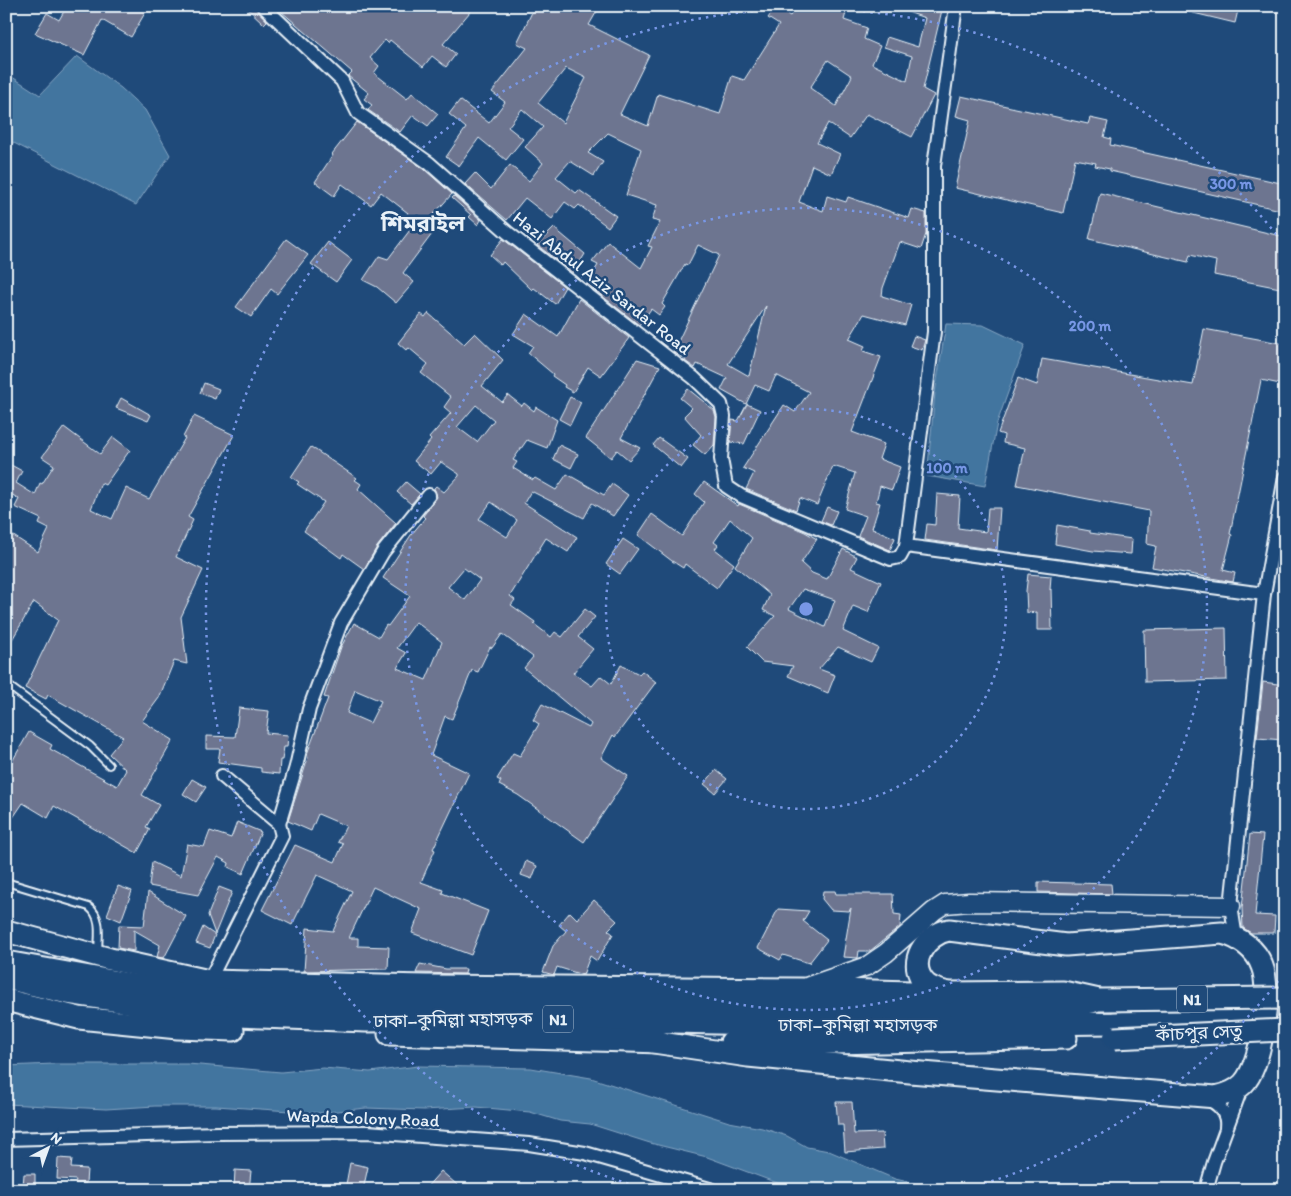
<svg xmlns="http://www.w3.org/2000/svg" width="1291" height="1196" font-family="Itim,'Noto Sans Bengali',sans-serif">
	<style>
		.water { fill: #43749f; stroke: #85a6c3 }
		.building { fill: #6d7490; stroke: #e8f1f8; fill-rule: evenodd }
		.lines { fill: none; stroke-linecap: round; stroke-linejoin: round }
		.lane-casing { stroke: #e8f1f8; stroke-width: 10 }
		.street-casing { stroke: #e8f1f8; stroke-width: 16 }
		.secondary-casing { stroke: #e8f1f8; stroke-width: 21 }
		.highway-casing { stroke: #e8f1f8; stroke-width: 25 }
		.lane { stroke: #1f4a7a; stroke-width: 6 }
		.street { stroke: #1f4a7a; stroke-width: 12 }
		.secondary { stroke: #1f4a7a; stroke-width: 18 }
		.highway { stroke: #1f4a7a; stroke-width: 21 }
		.highway-bridge-casing { stroke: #e8f1f8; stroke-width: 25; stroke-linecap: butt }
		.highway-bridge { stroke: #1f4a7a; stroke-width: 21 }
		.ring { fill: none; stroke: #7897e6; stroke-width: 2.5; stroke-dasharray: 2.5 5 }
		.labels { text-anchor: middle; stroke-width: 5; stroke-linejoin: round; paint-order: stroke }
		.shield { fill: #1f4a7a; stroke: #acbfd2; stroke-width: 1 }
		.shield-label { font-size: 16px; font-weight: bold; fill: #e8f1f8 }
		.street-label { font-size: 18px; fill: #e8f1f8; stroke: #1f4a7a }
		.district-label { font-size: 22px; font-weight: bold; fill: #e8f1f8; stroke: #1f4a7a }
		.centre { fill: #7897e6; stroke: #1f4a7a; stroke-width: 2.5 }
		.ring-label { font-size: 15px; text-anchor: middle; font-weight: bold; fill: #7897e6; stroke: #1f4a7a; stroke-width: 5; stroke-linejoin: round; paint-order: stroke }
	</style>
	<rect width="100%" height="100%" fill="#1f4a7a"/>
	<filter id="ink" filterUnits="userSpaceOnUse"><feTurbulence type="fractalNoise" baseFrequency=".02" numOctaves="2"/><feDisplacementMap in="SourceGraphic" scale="10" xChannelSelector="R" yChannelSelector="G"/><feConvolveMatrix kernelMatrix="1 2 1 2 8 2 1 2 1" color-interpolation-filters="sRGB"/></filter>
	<g filter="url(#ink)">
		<g class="water">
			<polygon points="77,56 121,88 145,110 170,155 136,205 6,139 6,73 40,95"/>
			<polygon points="946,324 983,325 1025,345 997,423 985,486 927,476 935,393"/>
			<polygon points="54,1064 188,1064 281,1072 323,1068 370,1072 418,1066 531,1068 591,1078 729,1122 762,1128 787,1136 807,1147 829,1151 895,1179 944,1190 796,1190 707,1157 650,1143 590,1124 560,1121 530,1112 476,1107 424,1110 366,1108 319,1113 216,1106 155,1106 106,1109 6,1104 6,1066"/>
		</g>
		<g class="building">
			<polygon points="67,6 149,6 131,37 102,20 84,55 35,33 47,13 59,20"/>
			<polygon points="245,6 255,6 267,21 264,24"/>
			<polygon points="275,6 475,6 443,44 456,54 446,67 432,56 423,67 390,40 388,43 385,40 370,58 379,66 374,73 407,99 412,93 438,114 428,126 413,115 400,132 368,110 372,105 364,99 369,93 348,76 352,72"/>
			<path d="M535 6H600L589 25 649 55 620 114 648 126 658 94 720 114 732 76 744 80 779 25 768 18 776 7 790 16 798 6H848L844 20 867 28 864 39 880 46 872 64 907 81 912 56 884 47 887 37 918 47 925 18 896 8V6H926L942 10 923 89 934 95 912 137 867 114 850 138 828 123 817 143 840 154 831 174 812 165 799 202 823 211 827 196 846 202 848 197 909 218 912 209 926 213V234L921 249 900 242 883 288 882 296 911 305 905 325 864 314 849 339 865 346 863 351 881 357 852 432 884 444 879 459 900 467 892 490 880 486 876 502 880 503 872 528 895 538 890 550 858 536 866 516 845 509 855 473 833 466 817 505 800 498 796 510 746 489 754 473 743 468 784 405 795 412 809 392 776 375 769 391 755 385 746 404 721 390 727 378 697 364 695 368 685 361 686 359 673 352 719 255 698 245 688 265 685 264 662 304 665 307 659 315 651 309 639 325 587 284 598 265 592 262 608 242 641 268 652 247 648 246 660 222 652 220 657 205 626 195 641 149 608 133 588 153 603 162 594 176 570 161 556 177 576 193 579 190 616 216 608 227 579 205 575 209 565 202 552 219 525 198 507 220 465 184 475 173 491 189 510 165 529 181 543 163 525 147 543 127 522 109 508 127 523 139 506 160 479 138 459 166 446 157 466 128 449 114 460 100 489 123 505 102 492 92 527 48 517 43ZM828 60 852 76 836 106 810 88ZM566 68 586 78 563 123 538 103ZM766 306 749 376 728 364Z"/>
			<polygon points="1182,6 1239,6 1235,23 1181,10"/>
			<polygon points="961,96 1088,124 1090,118 1108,122 1104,137 1111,139 1110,145 1285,184 1285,211 1110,171 1110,169 1095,166 1096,163 1075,159 1063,213 955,188 970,120 956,116"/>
			<polygon points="357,122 424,169 452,194 434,214 447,224 440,233 435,230 403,273 414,282 396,303 377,287 363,280 379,256 388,259 410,230 401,224 408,213 381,192 371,205 342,184 334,196 315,182 333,155 332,154"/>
			<polygon points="1100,193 1285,237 1285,289 1214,275 1216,261 1190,255 1188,262 1089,239"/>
			<polygon points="454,196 481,220 478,225 469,217 471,215 452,198"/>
			<polygon points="554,228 585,254 573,273 537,245"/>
			<polygon points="286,239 308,255 277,294 271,289 251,317 236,307"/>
			<polygon points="503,239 565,287 555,304 534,288 532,290 503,262 501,265 490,255"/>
			<polygon points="328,242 352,260 336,282 311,264"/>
			<polygon points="579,299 629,338 601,376 588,367 573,392 564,387 565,385 552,376 553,374 528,353 533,346 513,334 526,314 558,337"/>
			<path d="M428 313 464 344 475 333 503 360 482 386 502 402 508 395 522 406 524 403 534 411 536 407 557 420 547 448 527 440 513 460 517 462 513 468 533 480 535 478 556 490 567 474 604 495 612 484 628 495 613 516 592 503 584 518 531 491 524 503 577 537 568 552 546 538 510 596 515 600 511 605 535 622 534 624 551 637 555 632 562 637 585 609 595 617 578 637 593 649 573 673 592 686 601 676 611 684 621 665 639 674 642 671 656 682 615 737 613 735 601 758 628 776 584 842 518 795 499 785 501 781 497 779 513 753 520 756 539 724 533 720 542 704 589 728 591 724 524 668 533 657 502 634 492 648 490 647 478 672 472 670 452 719 445 716 431 755 469 773 433 849 435 850 421 882 443 890 442 893 488 911 471 955 412 933 421 909 373 887 349 938H358V946L389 947 388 969 304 971 307 928 333 931 352 891 317 875 292 925 262 910 295 845 335 862 343 844 338 842 346 826 318 814 311 831 288 821 308 758 307 754 328 698 324 697 341 647 354 623 379 637 386 625 388 626 410 596 383 578 411 535 425 518 423 516 437 497 434 488 436 486 444 492 459 476V474L441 462 431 474 414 461 431 440 429 438 451 413 444 407 451 397 421 373 428 364 409 348 406 350 398 343 421 314 425 317ZM476 405 494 420 477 442 457 427ZM491 502 517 520 507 537 479 519ZM464 568 480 580 465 600 448 587ZM416 622 442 642 426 680 397 668 406 653 397 648ZM355 690 381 701 370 723 347 713Z"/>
			<polygon points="1204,329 1285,344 1280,384 1261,380 1230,534 1232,535 1223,570 1235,573 1233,582 1152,567 1156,546 1147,544 1149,511 1017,485 1025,448 1003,443 1004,435 998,433 1018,378 1037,385 1042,359 1193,385"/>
			<polygon points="914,336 925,340 922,350 910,346"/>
			<polygon points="637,359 660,366 621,438 640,448 629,460 617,450 611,458 586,438"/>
			<polygon points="204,383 219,389 215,399 200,393"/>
			<polygon points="688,389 714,410 716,417 714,445 705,455 693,445 701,435 684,416 692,408 680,398"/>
			<polygon points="570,397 581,402 570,425 559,419"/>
			<polygon points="121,398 151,415 148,421 116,408"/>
			<polygon points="747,404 760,410 744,444 730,442 732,420 738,421"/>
			<polygon points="194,416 234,435 188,517 193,520 176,557 203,570 181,617 187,664 174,661 159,698 142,721 173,740 142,795 159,805 146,827 150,829 137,853 54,806 48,818 23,803 6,828 6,772 29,732 52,745 50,749 117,786 126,770 109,754 123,737 48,695 46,699 25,688 58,620 34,602 6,650 6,544 12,535 38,552 49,529 39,524 41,519 15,507 19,499 11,494 6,503 6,475 11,465 22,471 16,483 35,495 40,483 42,484 54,465 42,457 64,427 100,454 113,437 130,450 105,485 101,483 91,509 112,519 126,488 149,499 185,438 183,437"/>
			<polygon points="659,438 688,459 681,468 653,445"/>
			<polygon points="559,445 578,454 571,468 553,459"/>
			<polygon points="311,447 357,478 355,480 361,484 358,489 396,523 377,547 364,569 343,554 341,558 304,531 324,502 297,484 299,482 291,477"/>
			<polygon points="406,482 420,494 411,504 397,492"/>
			<path d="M704 482 738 506 739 504 805 532 817 539 801 563 812 573 827 579 843 549 857 557 851 568 881 582 868 612 853 606 843 631 878 648 871 662 838 647 819 669 835 675 828 693 788 676 793 666 762 662 747 647 775 616 763 610 770 595 735 566 752 538 730 519 714 542 718 545 715 549 734 564 717 588 685 564 683 568 672 561 638 535 652 514 682 536 704 502 695 494ZM803 589 835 600 825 627 789 609Z"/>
			<polygon points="937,494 960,496 958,528 986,532 988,508 1000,508 997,550 925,540 927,524 935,525"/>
			<polygon points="827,507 837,511 831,525 821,521"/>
			<polygon points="1057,525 1090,531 1090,533 1132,539 1131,554 1093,551 1055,544"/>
			<polygon points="623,539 638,549 620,574 606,564"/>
			<polygon points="1028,574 1051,576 1050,590 1051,589 1052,630 1037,630 1037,612 1027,613 1026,591"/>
			<polygon points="1226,628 1227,680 1145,682 1144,630"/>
			<polygon points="1263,682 1285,685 1284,740 1257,738"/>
			<polygon points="239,708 269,711 266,733 288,735 287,747 284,747 282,760 280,760 279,774 261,772 261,768 218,762 220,749 206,749 206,736 235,737"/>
			<polygon points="716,770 727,779 715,793 704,784"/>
			<polygon points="192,779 206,787 196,802 183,794"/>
			<polygon points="237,822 261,832 243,874 228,867 229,863 218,857 198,895 149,886 152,862 181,876 187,844 204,847 210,831 231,838"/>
			<polygon points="1250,834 1263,835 1255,915 1275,916 1274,933 1251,933 1243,928 1242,908"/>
			<polygon points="526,861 537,866 532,879 521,875"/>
			<polygon points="1038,882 1111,884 1112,894 1038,892"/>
			<polygon points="118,886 132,891 121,921 107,915"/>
			<polygon points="219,887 232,892 215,934 208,915"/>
			<polygon points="823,891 835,891 836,894 893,894 894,914 901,915 900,927 870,951 859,951 858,958 843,957 851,908 849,911 831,910 822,899"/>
			<polygon points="148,892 186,916 164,958 157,957 160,945 134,930 134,951 118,948 119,925 144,926"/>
			<polygon points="594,900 617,921 608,930 613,934 597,961 590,956 583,975 557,967 554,975 543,972 553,946 566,931 559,925 570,912 577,919"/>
			<polygon points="778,909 809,911 803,921 827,940 809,963 783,955 780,960 758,948"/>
			<polygon points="203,927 215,935 210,948 196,943"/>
			<polygon points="420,964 446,969 466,969 465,974 416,973"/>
			<polygon points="836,1102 852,1102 854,1134 882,1133 883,1149 845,1152 843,1125 838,1125"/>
			<polygon points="58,1158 72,1159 71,1168 87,1169 86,1183 75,1183 76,1180 57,1179"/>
			<polygon points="350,1163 368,1167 363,1190 345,1190"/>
			<polygon points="235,1170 251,1171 249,1190 234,1190"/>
			<polygon points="441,1171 463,1190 424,1190"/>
			<polygon points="24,1174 35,1174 35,1186 23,1186"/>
		</g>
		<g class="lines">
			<defs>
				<g id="lane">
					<polyline points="6,684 90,746 109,765"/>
					<path d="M6 882 89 907C103 918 98 937 98 953"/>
				</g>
				<g id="street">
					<polyline points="263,6 342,81 358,113 429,163 507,232 694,378 721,404 724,416 721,459 726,486 741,496 891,559 900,557 906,546"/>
					<polyline points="956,6 934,166 934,332 906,546 1264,594"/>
					<polyline points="279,824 296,767 309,709 341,623 383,552 429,495"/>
					<polyline points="1236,938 1231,906 1264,594 1285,477"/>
					<polyline points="209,981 282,836 279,824 222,776"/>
					<path d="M1205 1098C1218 1103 1228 1113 1226 1128"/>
					<polyline points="6,1139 217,1133 367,1132 529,1144 585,1153 713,1190"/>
					<polyline points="1206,1190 1214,1162 1242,1086"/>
				</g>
				<polyline id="secondary" points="809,986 867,966 886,953 934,911 945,904 969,902 1231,906"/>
				<g id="highway">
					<polyline points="6,931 110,959 209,981 426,986 801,989 948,993 1063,992 1099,1000"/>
					<polyline points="6,962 213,999 1042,1008 1061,1008 1092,1002"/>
					<polyline points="6,978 68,993 211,1015 366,1021 542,1019 847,1026 1113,1023 1258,1016"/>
					<polyline points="6,1000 79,1018 178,1028 233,1030"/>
					<polyline points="389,1034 661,1042"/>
					<path d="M647 1041 748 1056 910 1072 1216 1097C1226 1094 1235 1092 1243 1084 1262 1065 1272 990 1262 966 1256 949 1239 937 1222 933L1066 945 949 930C926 934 905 963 926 984 932 989 941 991 948 993"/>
					<polyline points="731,1042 832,1043 1066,1038"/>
				</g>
			</defs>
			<use href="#lane" class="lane-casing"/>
			<use href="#street" class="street-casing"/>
			<use href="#secondary" class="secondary-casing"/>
			<use href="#highway" class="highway-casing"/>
			<use href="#lane" class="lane"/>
			<use href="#street" class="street"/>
			<use href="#secondary" class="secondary"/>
			<use href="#highway" class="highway"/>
			<defs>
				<g id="highway-bridge">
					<polyline points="1099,1000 1285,998"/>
					<polyline points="1114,1038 1285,1030"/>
				</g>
			</defs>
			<use href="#highway-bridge" class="highway-bridge-casing"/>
			<use href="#highway-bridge" class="highway-bridge"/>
		</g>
	</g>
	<g class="ring">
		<circle cx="806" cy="609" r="200"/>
		<circle cx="806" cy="609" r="401"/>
		<path d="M1283 975A601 601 0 0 1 962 1190M650 1190A601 601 0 1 1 1283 243"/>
	</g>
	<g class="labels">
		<g class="shield">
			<rect x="1177" y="985.5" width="30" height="27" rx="4"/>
			<rect x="543" y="1005.5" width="30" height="27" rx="4"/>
		</g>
		<g class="shield-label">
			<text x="1192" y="1005">N1</text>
			<text x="558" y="1025">N1</text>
		</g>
		<g class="street-label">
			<text transform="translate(602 283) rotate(38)" y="6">Hazi Abdul Aziz Sardar Road</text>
			<text transform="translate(453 1020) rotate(-1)" y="6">ঢাকা–কুমিল্লা মহাসড়ক</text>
			<text x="858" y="1031">ঢাকা–কুমিল্লা মহাসড়ক</text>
			<text transform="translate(1199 1033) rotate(-3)" y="6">কাঁচপুর সেতু</text>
			<text transform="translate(363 1118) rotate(2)" y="6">Wapda Colony Road</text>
		</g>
		<g class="district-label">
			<text x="423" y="231">শিমরাইল</text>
		</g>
	</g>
	<circle cx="806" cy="609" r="8" class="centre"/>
	<g class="ring-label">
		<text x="1231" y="189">300 m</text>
		<text x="1090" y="331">200 m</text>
		<text x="947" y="473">100 m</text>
	</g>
	<rect width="1291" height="1196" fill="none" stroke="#1f4a7a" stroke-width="25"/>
	<rect x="12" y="12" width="1266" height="1171" fill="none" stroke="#e8f1f8" stroke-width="2" filter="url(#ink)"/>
	<g transform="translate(48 1148) rotate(41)" stroke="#1f4a7a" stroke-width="4" paint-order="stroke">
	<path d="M0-4L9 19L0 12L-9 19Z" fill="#e8f1f8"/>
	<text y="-8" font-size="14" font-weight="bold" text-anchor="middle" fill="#e8f1f8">N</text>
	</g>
</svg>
